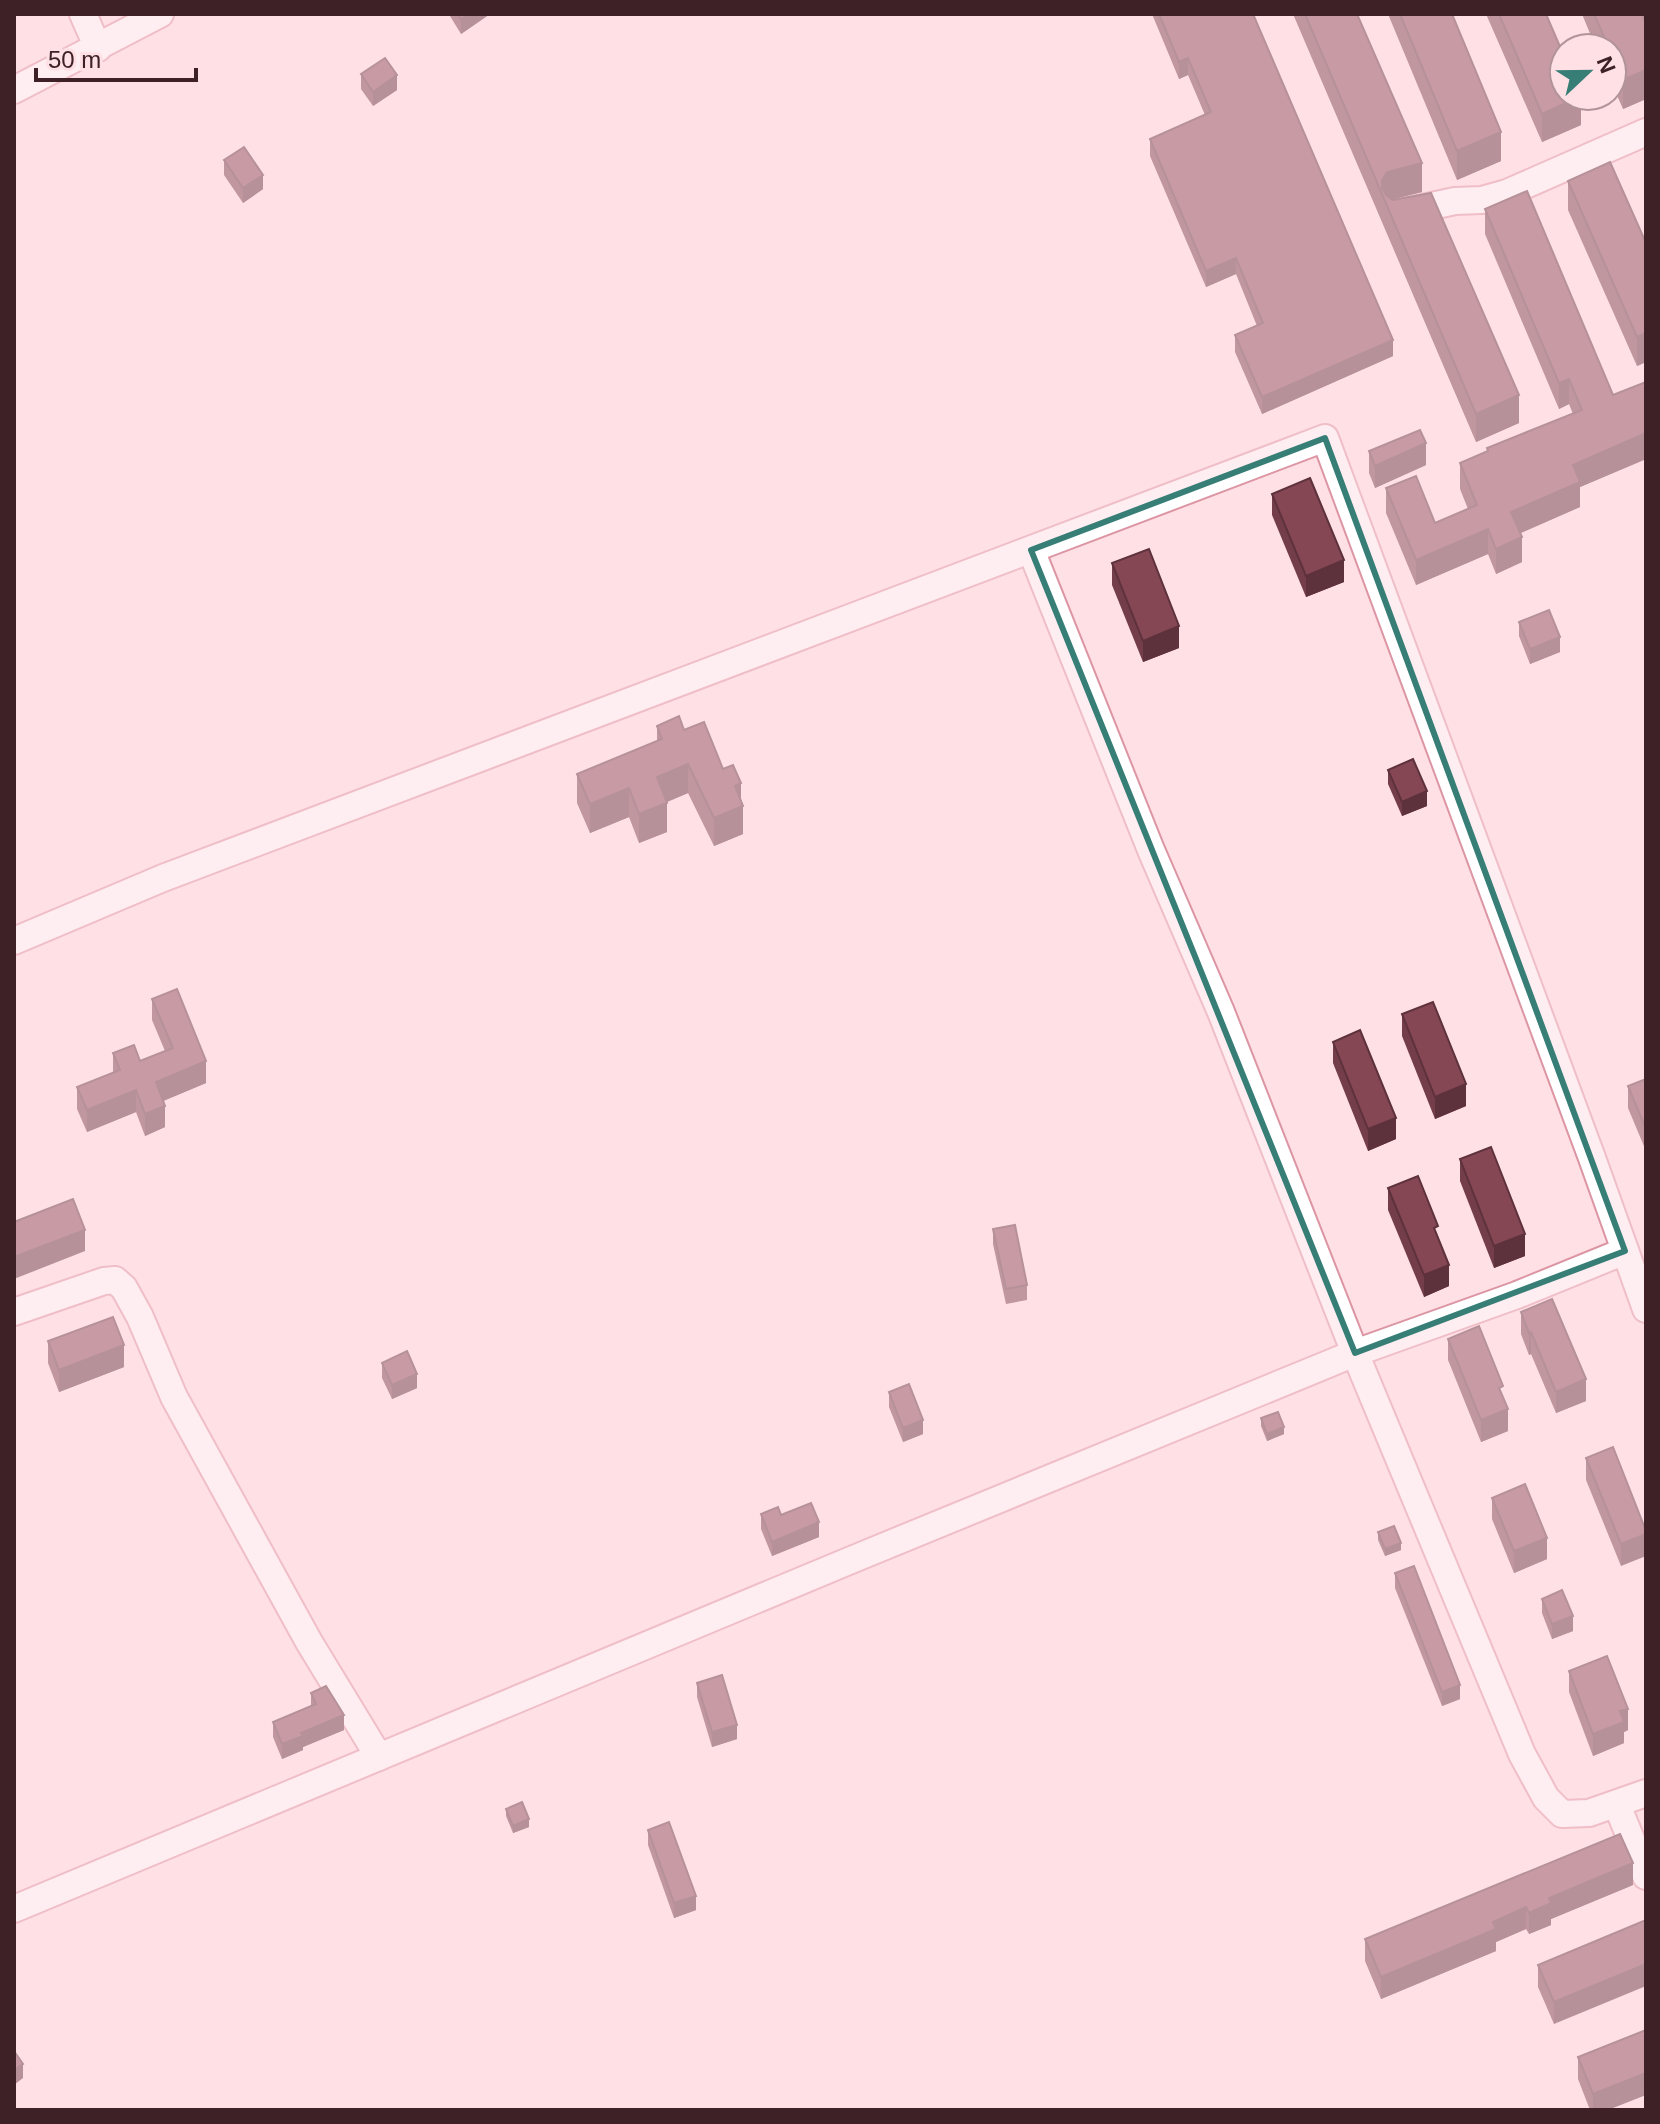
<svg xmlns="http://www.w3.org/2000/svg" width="1660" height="2124" font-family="Arial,sans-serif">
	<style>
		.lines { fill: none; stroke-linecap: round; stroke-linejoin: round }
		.minor-casing { stroke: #dc95a3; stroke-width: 30 }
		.minor { stroke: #fff; stroke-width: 26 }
		.wall { fill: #733d49 }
		.shaded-wall { fill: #5e323c }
		.building { fill: #864755; stroke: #5e323c; stroke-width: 2 }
		.marked { fill: none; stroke: #377e77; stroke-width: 6; stroke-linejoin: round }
	</style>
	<rect width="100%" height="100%" fill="#ffe0e5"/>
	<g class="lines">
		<defs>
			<g id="minor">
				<polyline points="83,14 98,48"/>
				<polyline points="14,90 160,14"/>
				<polyline points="1404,212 1455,201 1482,200 1507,193 1646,132"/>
				<polyline points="1031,550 1151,850 1221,1012 1355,1353 1522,1754 1546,1798 1562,1814 1589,1813 1646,1793"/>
				<polyline points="14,941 163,878 1325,438 1592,1158 1646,1309"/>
				<polyline points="14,1312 104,1281 115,1280 124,1288 140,1317 174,1397 309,1642 379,1757"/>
				<polyline points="1617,1805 1646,1876"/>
				<polyline points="14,1909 856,1558 1355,1353 1517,1295 1625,1251"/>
			</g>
		</defs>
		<use href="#minor" class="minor-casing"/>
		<use href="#minor" class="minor"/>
	</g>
	<g class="wall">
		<polygon points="450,14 490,14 461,34 450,16"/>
		<polygon points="1152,14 1253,14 1393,356 1262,414 1235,352 1235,335 1257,326 1236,274 1206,287 1150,156 1150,139 1205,115 1188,75 1179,79"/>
		<polygon points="1293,14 1357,14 1422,192 1392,199 1519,423 1476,442"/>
		<polygon points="1388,14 1452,14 1501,161 1457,180"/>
		<polygon points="1486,14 1546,14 1581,125 1542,142"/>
		<polygon points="1582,14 1642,14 1646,24 1646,99 1623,109 1612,84 1612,48 1596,48"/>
		<polygon points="361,74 397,90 373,106 361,89"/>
		<polygon points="224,160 263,189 243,203 224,175"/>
		<polygon points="1568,181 1646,243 1646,362 1637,366 1568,210"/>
		<polygon points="1485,209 1613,395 1646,382 1646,459 1580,487 1580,507 1521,533 1522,562 1496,574 1488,554 1416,585 1386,513 1386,488 1435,523 1468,509 1460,489 1460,463 1487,452 1487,448 1573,414 1569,404 1559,409 1485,234"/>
		<polygon points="1369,451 1426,465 1375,488 1369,473"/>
		<polygon points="1272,494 1344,582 1306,597 1272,515"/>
		<polygon points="1112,563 1179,648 1143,662 1112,585"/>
		<polygon points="1519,622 1560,652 1530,664 1519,636"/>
		<polygon points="657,726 684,730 723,769 741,800 743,834 714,846 688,793 667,802 667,832 639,843 629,817 590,833 577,803 577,774 657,742"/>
		<polygon points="1388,770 1427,806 1402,816 1388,784"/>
		<polygon points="152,999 206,1083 163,1101 165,1127 145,1136 136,1112 87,1132 77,1109 77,1087 113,1073 113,1053 140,1061 165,1051 152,1020"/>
		<polygon points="1402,1014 1466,1106 1435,1119 1402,1036"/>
		<polygon points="1333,1042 1396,1139 1368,1151 1333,1063"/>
		<polygon points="1646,1079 1646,1151 1628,1108 1628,1086"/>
		<polygon points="1460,1159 1525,1256 1494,1268 1460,1181"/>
		<polygon points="1388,1188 1438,1237 1449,1286 1424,1297 1388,1210"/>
		<polygon points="993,1229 1027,1285 1027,1300 1006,1304 993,1244"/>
		<polygon points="1521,1312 1586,1401 1556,1413 1531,1354 1529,1355 1521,1334"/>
		<polygon points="1448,1339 1503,1398 1508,1431 1481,1442 1448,1360"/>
		<polygon points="48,1341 124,1367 59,1392 48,1363"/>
		<polygon points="382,1363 417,1388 392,1399 382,1378"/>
		<polygon points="889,1392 923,1434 903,1442 889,1407"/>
		<polygon points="1261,1418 1284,1434 1267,1441 1261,1426"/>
		<polygon points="1586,1458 1646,1531 1621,1566 1586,1480"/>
		<polygon points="1492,1498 1547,1559 1514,1573 1492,1519"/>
		<polygon points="761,1514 781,1515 819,1537 772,1556 761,1529"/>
		<polygon points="1378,1532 1401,1550 1385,1556 1378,1540"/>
		<polygon points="1395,1573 1460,1699 1442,1706 1395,1588"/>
		<polygon points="1542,1599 1573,1631 1552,1639 1542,1613"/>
		<polygon points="1569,1671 1628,1730 1624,1732 1624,1743 1593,1756 1569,1692"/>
		<polygon points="697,1683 737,1739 712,1747 697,1697"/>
		<polygon points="311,1693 344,1730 303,1747 303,1750 282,1759 273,1737 273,1722 311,1706"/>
		<polygon points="506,1809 529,1827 513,1833 506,1816"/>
		<polygon points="648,1830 696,1910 674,1918 648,1845"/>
		<polygon points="1633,1885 1551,1919 1551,1925 1529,1934 1526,1929 1496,1942 1496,1951 1381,1999 1365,1961 1365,1939"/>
		<polygon points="1646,1920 1554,2024 1538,1987 1538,1965"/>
		<polygon points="1578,2057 1608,2110 1590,2110 1578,2079"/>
	</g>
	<g class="shaded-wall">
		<polygon points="469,14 490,14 461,34 461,19"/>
		<polygon points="1188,58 1188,75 1179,79 1179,62"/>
		<polygon points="1646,70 1646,99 1623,109 1623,80"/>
		<polygon points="397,75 397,90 373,106 373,92"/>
		<polygon points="1581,96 1581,125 1542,142 1542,114"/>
		<polygon points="1501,132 1501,161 1457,180 1457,151"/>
		<polygon points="1422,163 1422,192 1387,201 1382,192 1382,180 1387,172"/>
		<polygon points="263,175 263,189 243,203 243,188"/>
		<polygon points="1236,258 1236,274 1206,287 1206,271"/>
		<polygon points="1646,333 1646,362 1637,366 1637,337"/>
		<polygon points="1393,340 1393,356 1262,414 1262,397"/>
		<polygon points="1569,379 1569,404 1559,409 1559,383"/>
		<polygon points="1519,395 1519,423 1476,442 1476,414"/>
		<polygon points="1646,433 1646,459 1580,487 1580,507 1511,537 1511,512 1573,465"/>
		<polygon points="1426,443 1426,465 1375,488 1375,466"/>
		<polygon points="1488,529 1488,554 1416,585 1416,560"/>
		<polygon points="1522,537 1522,562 1496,574 1496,549"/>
		<polygon points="1344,560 1344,582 1306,597 1306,576"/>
		<polygon points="1179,626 1179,648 1143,662 1143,641"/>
		<polygon points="1560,637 1560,652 1530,664 1530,649"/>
		<polygon points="688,764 688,793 657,806 657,777"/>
		<polygon points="741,783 741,806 743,806 743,834 714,846 714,818 735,786"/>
		<polygon points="629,788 629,817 590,833 590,804"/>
		<polygon points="1427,791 1427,806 1402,816 1402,802"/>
		<polygon points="667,803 667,832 639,843 639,814"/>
		<polygon points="206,1061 206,1083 156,1104 156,1082"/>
		<polygon points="1466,1084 1466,1106 1435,1119 1435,1097"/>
		<polygon points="136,1090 136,1112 87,1132 87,1110"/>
		<polygon points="165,1106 165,1127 145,1136 145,1114"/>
		<polygon points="1396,1118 1396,1139 1368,1151 1368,1129"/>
		<polygon points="85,1230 85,1251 14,1279 14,1257"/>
		<polygon points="1525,1234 1525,1256 1494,1268 1494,1246"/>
		<polygon points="1449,1265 1449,1286 1424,1297 1424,1275"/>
		<polygon points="1531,1332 1531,1354 1529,1355 1529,1333"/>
		<polygon points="124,1345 124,1367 59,1392 59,1370"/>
		<polygon points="417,1374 417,1388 392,1399 392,1385"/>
		<polygon points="1586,1379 1586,1401 1556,1413 1556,1392"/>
		<polygon points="1508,1409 1508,1431 1481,1442 1481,1420"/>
		<polygon points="923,1420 923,1434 903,1442 903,1428"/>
		<polygon points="1284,1427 1284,1434 1267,1441 1267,1434"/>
		<polygon points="819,1522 819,1537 772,1556 772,1542"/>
		<polygon points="1646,1534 1646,1556 1621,1566 1621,1544"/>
		<polygon points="1547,1538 1547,1559 1514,1573 1514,1551"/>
		<polygon points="1401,1543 1401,1550 1385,1556 1385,1549"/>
		<polygon points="1573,1616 1573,1631 1552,1639 1552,1624"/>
		<polygon points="1460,1685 1460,1699 1442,1706 1442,1692"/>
		<polygon points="1628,1709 1628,1730 1624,1732 1624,1743 1593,1756 1593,1734 1620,1711"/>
		<polygon points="344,1715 344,1730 303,1747 303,1750 282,1759 282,1744 301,1733"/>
		<polygon points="737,1725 737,1739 712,1747 712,1732"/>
		<polygon points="529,1819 529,1827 513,1833 513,1826"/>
		<polygon points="1633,1863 1633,1885 1551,1919 1551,1925 1529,1934 1529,1913 1549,1898"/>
		<polygon points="696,1896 696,1910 674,1918 674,1903"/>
		<polygon points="1526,1907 1526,1929 1496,1942 1496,1951 1381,1999 1381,1977 1493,1922"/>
		<polygon points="1646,1964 1646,1986 1554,2024 1554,2002"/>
		<polygon points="23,2064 23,2078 14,2085 14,2070"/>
		<polygon points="1646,2073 1646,2095 1608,2110 1593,2110 1593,2094"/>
	</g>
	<g class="building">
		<polygon points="458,14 469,14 461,19"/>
		<polygon points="1159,14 1253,14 1393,340 1262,397 1235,335 1263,323 1236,258 1206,271 1150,139 1211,112 1188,58 1179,62"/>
		<polygon points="1305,14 1357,14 1422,163 1387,172 1382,180 1382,188 1386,195 1393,200 1431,193 1519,395 1476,414"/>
		<polygon points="1400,14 1452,14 1501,132 1457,151"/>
		<polygon points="1499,14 1546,14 1564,56 1564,96 1581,96 1542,114"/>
		<polygon points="1594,14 1642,14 1646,24 1646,70 1623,80 1612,56 1612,48 1609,48"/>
		<polygon points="385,58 397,75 373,92 361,74"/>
		<polygon points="244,147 263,175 243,188 224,160"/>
		<polygon points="1610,162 1646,243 1646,333 1637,337 1568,181"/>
		<polygon points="1527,191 1613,395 1646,382 1646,433 1573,465 1580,482 1511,512 1522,537 1496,549 1488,529 1416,560 1386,488 1416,476 1435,523 1477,505 1460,463 1488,451 1487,448 1582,410 1569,379 1559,383 1485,209"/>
		<polygon points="1420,430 1426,443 1375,466 1369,451"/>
		<polygon points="1310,478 1344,560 1306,576 1272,494"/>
		<polygon points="1149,549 1179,626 1143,641 1112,563"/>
		<polygon points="1549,610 1560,637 1530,649 1519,622"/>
		<polygon points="679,716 684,730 704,722 723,769 733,765 741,783 735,786 743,806 714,818 688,764 657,777 667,803 639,814 629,788 590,804 577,774 662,739 657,726"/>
		<polygon points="1413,759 1427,791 1402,802 1388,770"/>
		<polygon points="177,989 206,1061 156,1082 165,1106 145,1114 136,1090 87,1110 77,1087 120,1070 113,1053 134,1045 140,1061 173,1048 152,999"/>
		<polygon points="1433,1002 1466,1084 1435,1097 1402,1014"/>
		<polygon points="1360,1030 1396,1118 1368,1129 1333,1042"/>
		<polygon points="1646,1079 1646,1129 1628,1086"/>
		<polygon points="1491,1147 1525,1234 1494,1246 1460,1159"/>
		<polygon points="1418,1176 1438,1226 1434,1228 1449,1265 1424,1275 1388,1188"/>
		<polygon points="73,1199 85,1230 14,1257 14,1222"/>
		<polygon points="1015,1225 1027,1285 1006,1289 993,1229"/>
		<polygon points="1552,1299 1586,1379 1556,1392 1531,1332 1529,1333 1521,1312"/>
		<polygon points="113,1317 124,1345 59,1370 48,1341"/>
		<polygon points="1479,1326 1503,1386 1499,1388 1508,1409 1481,1420 1448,1339"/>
		<polygon points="407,1351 417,1374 392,1385 382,1363"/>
		<polygon points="909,1384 923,1420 903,1428 889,1392"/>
		<polygon points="1278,1412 1284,1427 1267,1434 1261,1418"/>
		<polygon points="1613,1447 1646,1531 1646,1534 1621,1544 1586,1458"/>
		<polygon points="1525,1484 1547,1538 1514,1551 1492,1498"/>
		<polygon points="811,1503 819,1522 772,1542 761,1514 778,1507 781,1515"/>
		<polygon points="1394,1526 1401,1543 1385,1549 1378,1532"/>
		<polygon points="1414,1566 1460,1685 1442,1692 1395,1573"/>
		<polygon points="1562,1590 1573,1616 1552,1624 1542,1599"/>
		<polygon points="1607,1656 1628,1709 1620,1711 1624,1722 1593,1734 1569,1671"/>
		<polygon points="722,1675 737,1725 712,1732 697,1683"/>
		<polygon points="326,1686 344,1715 301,1733 303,1736 282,1744 273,1722 316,1704 311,1693"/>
		<polygon points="522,1802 529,1819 513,1826 506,1809"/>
		<polygon points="669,1822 696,1896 674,1903 648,1830"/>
		<polygon points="1620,1834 1633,1863 1549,1898 1551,1903 1529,1913 1526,1907 1493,1922 1496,1929 1381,1977 1365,1939"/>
		<polygon points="1646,1920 1646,1964 1554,2002 1538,1965"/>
		<polygon points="1646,2030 1646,2073 1593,2094 1578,2057"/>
		<polygon points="14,2051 23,2064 14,2070"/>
	</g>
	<path d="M0 0H1660V2124H0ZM1325 438 1625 1251 1355 1353 1031 550Z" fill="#ffe0e5" fill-opacity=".55" fill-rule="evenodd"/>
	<path class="marked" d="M1325 438 1625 1251 1355 1353 1031 550Z"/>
	<rect width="1660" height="2124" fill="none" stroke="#3d2127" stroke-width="32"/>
	<g transform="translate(1588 72) rotate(68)"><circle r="38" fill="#ffe0e5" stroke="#b19499" stroke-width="2"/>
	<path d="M0-6L14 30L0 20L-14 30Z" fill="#377e77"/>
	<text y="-12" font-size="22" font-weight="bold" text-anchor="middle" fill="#3d2127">N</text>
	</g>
	<path d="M36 68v12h160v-12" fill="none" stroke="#3d2127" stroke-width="4"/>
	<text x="48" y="68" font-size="24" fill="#3d2127" stroke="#ffe0e5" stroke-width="6" paint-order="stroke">50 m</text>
</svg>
